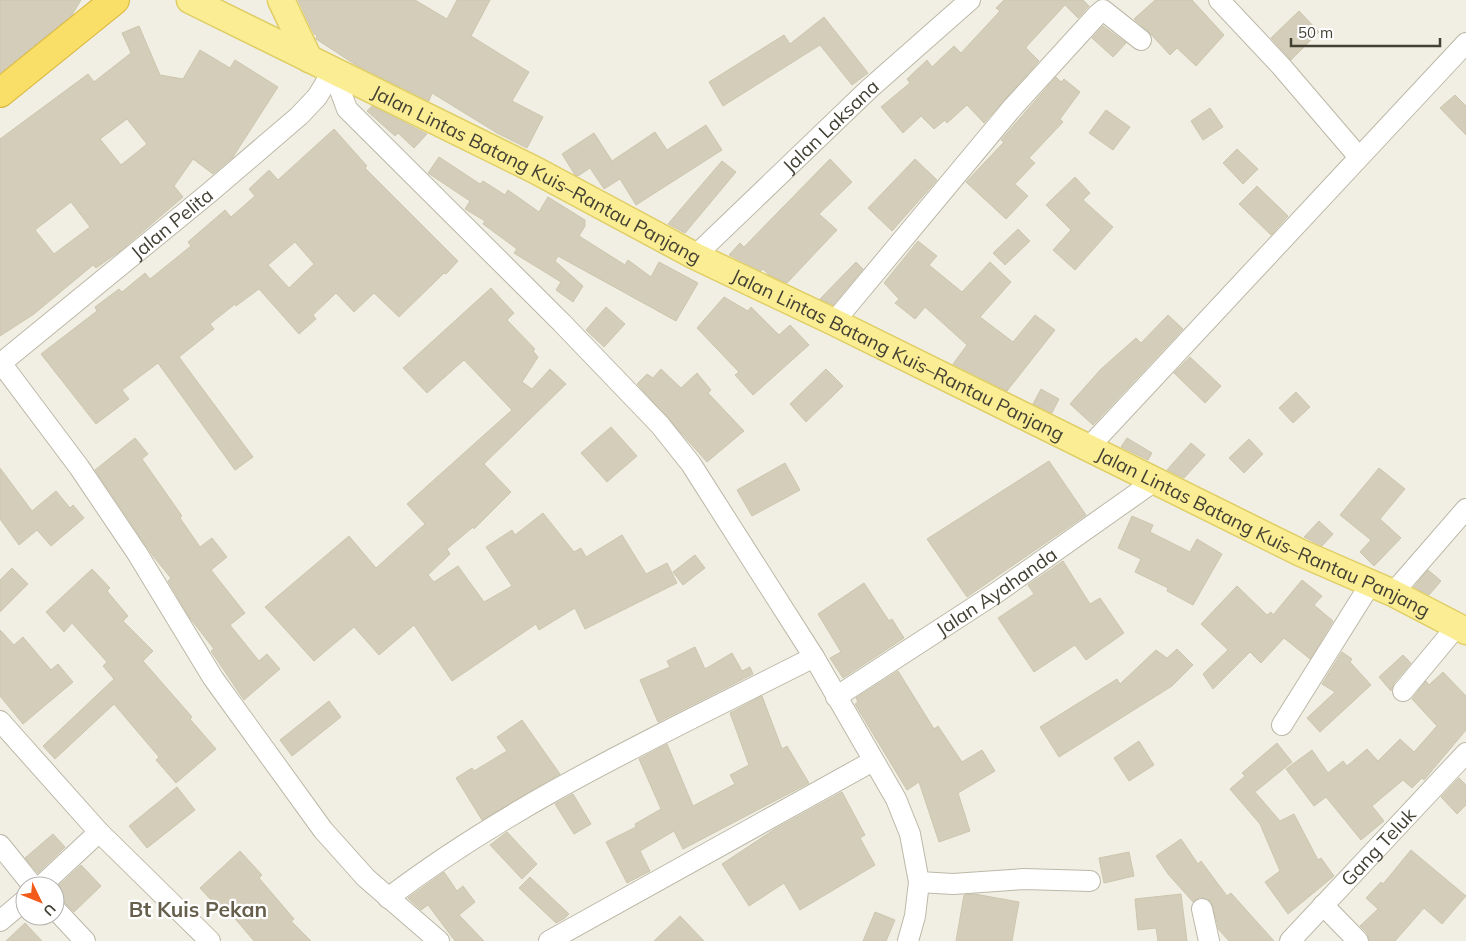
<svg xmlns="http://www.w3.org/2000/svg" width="1466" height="941" font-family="Mulish,sans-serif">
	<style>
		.building { fill: #d3cdba; stroke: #cdc6ae; fill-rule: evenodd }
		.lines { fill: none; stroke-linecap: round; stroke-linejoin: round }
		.minor-casing { stroke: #bcb8a7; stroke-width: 22 }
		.major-casing { stroke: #dfcd65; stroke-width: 29 }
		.highway-casing { stroke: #d7b538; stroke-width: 30 }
		.minor { stroke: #fff; stroke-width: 20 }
		.major { stroke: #fbed94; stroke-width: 26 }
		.highway { stroke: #f9de68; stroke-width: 28 }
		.labels { text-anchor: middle; stroke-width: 4.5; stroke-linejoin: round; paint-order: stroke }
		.street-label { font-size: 19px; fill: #434034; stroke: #fff }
		.quarter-label { font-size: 21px; font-weight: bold; fill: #665f4c; stroke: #fff }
	</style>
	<rect width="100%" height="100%" fill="#f1efe4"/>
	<g class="building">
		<polygon points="0,0 81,0 72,15 0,73"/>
		<polygon points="298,0 415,0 447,19 457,0 490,0 471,36 529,72 512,101 543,117 527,148 497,133 432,93 429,101 356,65 316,39 317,35 314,34"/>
		<polygon points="1004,0 1083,0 1089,6 1078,18 1065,5 1027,46 1026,48 1039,61 984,123 967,105 947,123 945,120 934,129 921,116 903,133 881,107 910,83 907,79 927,60 932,67 954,46 961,53 1000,11 996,8"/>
		<polygon points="1155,0 1192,0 1224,35 1196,66 1177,48 1170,55 1148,31 1134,19"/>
		<polygon points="1299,11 1319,32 1291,60 1271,38"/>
		<polygon points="824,17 868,73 852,85 820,45 723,106 709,82 784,35 790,44"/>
		<path d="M139 26 160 75 183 79 200 50 230 68 235 60 278 87 233 157 213 174 193 159 174 186 183 197 120 251 96 268 93 265 34 314 0 336V139L88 74 94 82 131 53 122 33ZM127 119 147 144 121 165 100 139ZM71 202 90 227 54 254 35 230Z"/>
		<polygon points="1103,26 1126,43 1113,57 1092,38"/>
		<polygon points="1056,77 1061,82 1064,79 1080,92 1060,119 1063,122 1029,158 1035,163 1015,184 1028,196 1006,219 966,182 1004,142 1001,140"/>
		<polygon points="1455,95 1466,106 1466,135 1440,108"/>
		<polygon points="372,106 427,134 414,148 398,133 395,136 367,111"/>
		<polygon points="1210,108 1223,127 1203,140 1191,121"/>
		<polygon points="1106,110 1130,127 1113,150 1089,133"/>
		<polygon points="706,125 722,150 636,205 620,179 604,189 590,168 578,176 575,175 562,154 594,133 612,161 655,132 667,150"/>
		<path d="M334 129 367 166 365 168 458 261 446 274 444 273 399 317 374 293 354 312 336 293 313 315 316 319 299 334 259 289 236 306 235 304 210 324 214 329 179 357 253 457 235 470 158 363 122 390 129 399 96 424 41 354 97 311 95 307 119 289 122 292 145 273 150 279 191 246 188 242 225 210 231 217 255 196 249 189 269 170 278 180ZM295 242 314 264 289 288 268 265Z"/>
		<polygon points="1237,149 1258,169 1243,184 1223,163"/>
		<polygon points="439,157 480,184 483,181 505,195 508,190 539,212 548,197 585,220 585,226 579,236 625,265 628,260 651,277 659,262 698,283 676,321 558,256 555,261 583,286 573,302 556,290 561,282 514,253 517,249 483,224 485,221 465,209 470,201 428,173"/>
		<polygon points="830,159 852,182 819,214 837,230 787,283 769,275 763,269 761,271 729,255 740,243 744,247"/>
		<polygon points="915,159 937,180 892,231 868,208"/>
		<polygon points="722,161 736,172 685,233 668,224"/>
		<polygon points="1075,177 1090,193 1083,200 1113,227 1075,270 1053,250 1071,230 1046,205"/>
		<polygon points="1257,186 1288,216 1271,235 1239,204"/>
		<polygon points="1018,229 1030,241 1005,265 993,253"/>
		<polygon points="918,241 937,256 929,265 962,292 990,262 1011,282 980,317 1013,342 1035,315 1055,330 1007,391 953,364 967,345 925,307 915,319 895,303 899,299 884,283"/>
		<polygon points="856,262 863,269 833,305 820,299"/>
		<polygon points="491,288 514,313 507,320 535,349 533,351 538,357 522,382 532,389 550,369 566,384 484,464 511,492 474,529 473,527 447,549 450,554 428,575 434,582 458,566 484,602 512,586 486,547 512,530 515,535 543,513 574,552 581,548 586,557 622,535 646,574 667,563 677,583 585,629 575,608 539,630 536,624 452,681 414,625 379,655 354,627 314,661 265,607 349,536 376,568 425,524 407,504 512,410 464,360 427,393 403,368"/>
		<polygon points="724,297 748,311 751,307 779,335 790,325 809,345 753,395 735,375 739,372 697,328"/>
		<polygon points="606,307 625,324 604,347 586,330"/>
		<polygon points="1168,315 1183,329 1093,425 1070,404 1101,369 1136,338 1141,343"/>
		<polygon points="1190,357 1221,386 1205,403 1174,373"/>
		<polygon points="661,369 681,388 697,373 711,390 708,393 744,431 707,462 637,384 647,374 653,378"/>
		<polygon points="826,369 843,386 806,422 790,404"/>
		<polygon points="1041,389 1059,399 1052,413 1033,404"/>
		<polygon points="1296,392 1310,407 1293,423 1279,408"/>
		<polygon points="611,427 637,456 607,482 581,453"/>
		<polygon points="135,438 148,454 142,459 182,516 180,518 200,547 212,538 227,557 211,570 245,613 230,625 259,661 267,654 280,669 244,700 211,651 214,649 190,618 168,581 171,578 153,556 95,470"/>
		<polygon points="1127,438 1152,453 1148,460 1121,447"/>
		<polygon points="1249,439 1263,454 1244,473 1229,458"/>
		<polygon points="1191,443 1205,455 1184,478 1167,470"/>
		<polygon points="1049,461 1086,515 967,597 927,539"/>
		<polygon points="785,463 800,490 752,516 737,490"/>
		<polygon points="0,468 32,511 56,491 70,508 73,505 84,518 51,546 37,530 19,545 0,519"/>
		<polygon points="1379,468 1405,489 1380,519 1401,538 1374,566 1360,552 1371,540 1340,515"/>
		<polygon points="1132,516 1153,525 1150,532 1190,552 1197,539 1222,554 1193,605 1167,591 1168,588 1135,572 1141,559 1118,548"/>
		<polygon points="1319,521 1333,534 1322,546 1304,537"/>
		<polygon points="695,555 705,568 683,585 673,572"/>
		<polygon points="1063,561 1090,604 1100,598 1124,633 1086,660 1075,645 1034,672 998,618 1034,594 1028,585"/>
		<polygon points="12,568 28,584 0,612 0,580"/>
		<polygon points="92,569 110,588 107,591 128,616 123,621 153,651 143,661 192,717 190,719 216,749 176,783 156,760 159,757 114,704 55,759 43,746 114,679 103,666 107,662 72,623 64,632 46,612"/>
		<polygon points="1428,570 1441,581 1429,595 1414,587"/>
		<polygon points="1302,580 1322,596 1314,605 1333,621 1310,659 1284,638 1261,663 1250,652 1213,689 1203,674 1228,650 1201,624 1237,586 1267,615 1271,612 1273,615"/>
		<polygon points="864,583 889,621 892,619 904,638 843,678 830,658 841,652 818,614"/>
		<polygon points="0,630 14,645 23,637 51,670 58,664 73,682 23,724 0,696"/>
		<polygon points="695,647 705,669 732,653 742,671 750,667 753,674 658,722 640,680 670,667 667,661"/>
		<polygon points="1177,649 1193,665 1172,686 1059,757 1040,727 1117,679 1120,684 1156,650 1167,658"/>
		<polygon points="1342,652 1352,659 1350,662 1371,685 1320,732 1307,718 1335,692 1322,684"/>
		<polygon points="1403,655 1411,663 1394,683 1391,691 1379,677"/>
		<polygon points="898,671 934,729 938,726 962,762 982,750 995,771 958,793 970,831 939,842 919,782 907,790 855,704 858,702 856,698"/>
		<polygon points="1443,672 1466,696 1466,730 1424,780 1422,778 1412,788 1403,780 1372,806 1384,821 1361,840 1326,797 1314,806 1286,769 1312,750 1328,773 1343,761 1347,766 1367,749 1378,761 1400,739 1414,752 1437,726 1412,699 1426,681 1429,685"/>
		<polygon points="762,696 782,749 787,746 809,783 683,849 674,831 640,851 650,871 627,883 606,842 636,827 635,824 661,809 639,759 667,744 693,806 735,784 730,775 749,765 730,713"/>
		<polygon points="329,701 341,717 292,756 280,740"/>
		<polygon points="522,720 560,774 482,820 456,778 472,768 474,771 507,751 497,737"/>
		<polygon points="1139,741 1154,765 1129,781 1114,758"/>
		<polygon points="1277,743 1292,762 1255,792 1280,821 1294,814 1318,860 1321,858 1334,876 1288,914 1265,882 1280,871 1260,824 1230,789 1245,776 1242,773"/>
		<polygon points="1459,778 1466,785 1466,805 1457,814 1441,797"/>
		<polygon points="177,787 195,810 147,848 129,826"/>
		<polygon points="842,792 865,835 860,838 875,865 800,910 784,883 749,906 722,864 775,829"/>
		<polygon points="573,794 591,824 574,834 555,804"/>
		<polygon points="507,832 537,864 522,879 490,845"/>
		<polygon points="53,834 65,847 38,873 25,858"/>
		<polygon points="1181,839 1198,864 1201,861 1227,896 1231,893 1274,941 1229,941 1219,930 1211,901 1200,897 1193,902 1168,874 1156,856"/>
		<polygon points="1411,850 1466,896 1442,924 1424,908 1395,941 1370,941 1367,933 1360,926 1378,909 1366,898 1381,882 1383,884"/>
		<polygon points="240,851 262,875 259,878 294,919 291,921 311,941 254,941 226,908 222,912 200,888"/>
		<polygon points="1129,852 1134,876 1104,883 1099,858"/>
		<polygon points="81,865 101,886 74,912 63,901 55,897 55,889"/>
		<polygon points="444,872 457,891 463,886 475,902 459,915 484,941 455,941 428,905 421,910 408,898"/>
		<polygon points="530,877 569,914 565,918 556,923 519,888"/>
		<polygon points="975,894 1019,902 1012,941 956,941 964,895"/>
		<polygon points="1181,894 1187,941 1158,941 1156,928 1138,930 1135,899"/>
		<polygon points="875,912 895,920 886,941 863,941"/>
		<polygon points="680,916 704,941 654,941"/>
		<polygon points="25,923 42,941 6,941"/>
	</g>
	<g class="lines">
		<defs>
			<g id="minor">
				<polyline points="1219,0 1281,66 1358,156"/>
				<polyline points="333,71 347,109 562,323 660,425 691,464 814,657 896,799 910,834 919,882 915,916 908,941"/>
				<path id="s1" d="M695 256 869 89 970 0"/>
				<polyline points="834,322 1013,107 1097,15 1103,10 1141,40"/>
				<polyline points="1,363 79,467 137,553 213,678 323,830 366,878 439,941"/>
				<path id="s2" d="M0 364 209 193 299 116 317 97 333 71"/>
				<polyline points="1089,447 1466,43"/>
				<polyline points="1393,593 1466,509"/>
				<polyline points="1403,691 1457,626"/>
				<path id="s3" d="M836 697 996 593 1156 480"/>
				<polyline points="0,721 99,832 210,941"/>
				<polyline points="1282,725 1371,583"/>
				<polyline points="0,845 33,886"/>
				<polyline points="919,882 953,884 1024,879 1090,881"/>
				<polyline points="41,886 99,832"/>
				<path d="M388 898C518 799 669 731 814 657"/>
				<polyline points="1323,905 1358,941"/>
				<polyline points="55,909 85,941"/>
				<polyline points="1202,909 1209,941"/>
				<polyline points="0,921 25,900"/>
				<polyline points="549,941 873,761"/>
				<path id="s4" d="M1290 941 1466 753"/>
			</g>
			<g id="major">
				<path id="s5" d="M190 0 535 170 695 256 834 322 1301 553 1393 593 1466 631"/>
				<polyline points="281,0 309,59"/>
			</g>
			<polyline id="highway" points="0,93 115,0"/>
		</defs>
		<use href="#minor" class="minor-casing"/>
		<use href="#major" class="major-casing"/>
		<use href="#highway" class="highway-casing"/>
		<use href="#minor" class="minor"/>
		<use href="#major" class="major"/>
		<use href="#highway" class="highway"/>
	</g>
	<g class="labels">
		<g class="street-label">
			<text dy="7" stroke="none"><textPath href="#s1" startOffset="188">Jalan Laksana</textPath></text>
			<text dy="7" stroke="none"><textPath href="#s5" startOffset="388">Jalan Lintas Batang Kuis–Rantau Panjang</textPath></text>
			<text dy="7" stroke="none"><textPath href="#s2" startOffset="222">Jalan Pelita</textPath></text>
			<text dy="7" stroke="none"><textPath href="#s5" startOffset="792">Jalan Lintas Batang Kuis–Rantau Panjang</textPath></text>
			<text dy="7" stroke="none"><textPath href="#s5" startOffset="1198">Jalan Lintas Batang Kuis–Rantau Panjang</textPath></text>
			<text dy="7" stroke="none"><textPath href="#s3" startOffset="192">Jalan Ayahanda</textPath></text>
			<text dy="7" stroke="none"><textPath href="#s4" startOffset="129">Gang Teluk</textPath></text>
		</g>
		<g class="quarter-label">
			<text x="198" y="917">Bt Kuis Pekan</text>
		</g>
	</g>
	<g transform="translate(40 901) rotate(133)"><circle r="24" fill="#ffffff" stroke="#b4b3ae"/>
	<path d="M0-4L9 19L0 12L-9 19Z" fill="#f35b1a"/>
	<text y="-8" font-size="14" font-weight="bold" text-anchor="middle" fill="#434034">U</text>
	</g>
	<path d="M1291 38v8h149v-8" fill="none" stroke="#434034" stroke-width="2.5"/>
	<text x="1298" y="38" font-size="15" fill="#434034" stroke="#ffffff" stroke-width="4" paint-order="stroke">50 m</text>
</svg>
